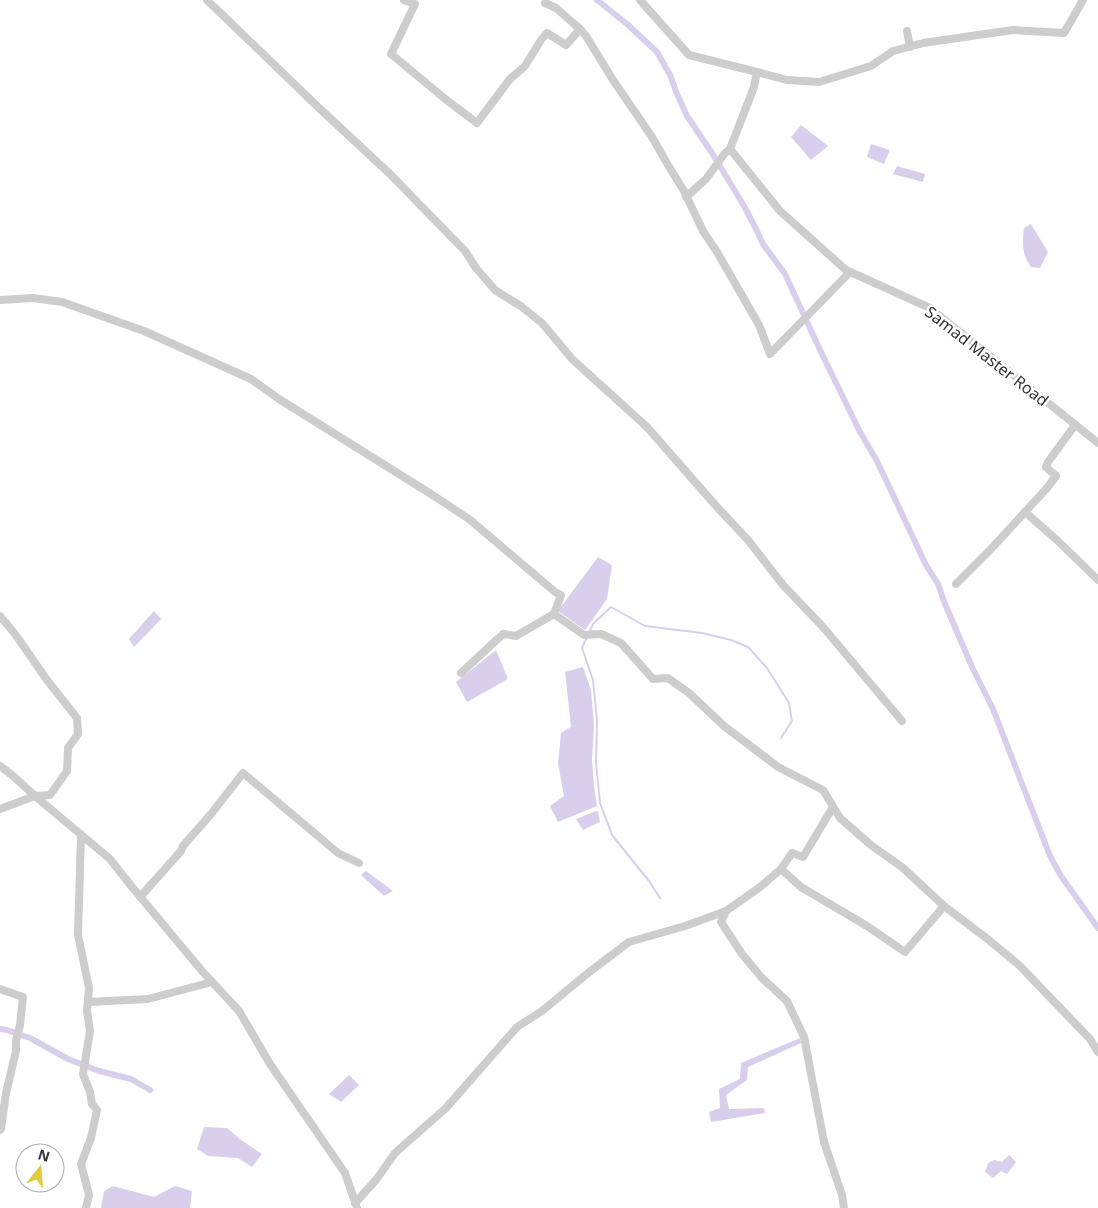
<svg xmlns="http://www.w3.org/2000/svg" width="1098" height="1208" font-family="'Noto Sans',sans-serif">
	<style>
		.water { fill: #d9cfed }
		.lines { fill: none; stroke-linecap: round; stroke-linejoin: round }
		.stream { stroke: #d9cfed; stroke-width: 2 }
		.canal { stroke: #d9cfed; stroke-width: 6 }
		.minor { stroke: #cdcdcd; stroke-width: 8 }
		.labels { text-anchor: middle; stroke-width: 5; stroke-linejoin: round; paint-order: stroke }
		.street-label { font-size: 16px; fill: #333; stroke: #fff }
	</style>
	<rect width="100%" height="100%" fill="#fff"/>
	<g class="water">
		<polygon points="801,125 828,146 811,160 791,137"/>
		<polygon points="871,144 890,150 884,164 867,157"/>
		<polygon points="897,166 925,174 923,182 893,174"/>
		<path d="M1031 224 1048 252 1040 268 1031 267C1022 255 1022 243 1024 228Z"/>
		<polygon points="598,557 612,565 607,599 585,630 558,611"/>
		<polygon points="154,611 161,619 134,647 129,639"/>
		<polygon points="496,650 508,679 467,702 456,682"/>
		<polygon points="583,667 591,690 594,726 592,760 594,786 597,806 558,822 550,806 564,796 558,763 561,733 571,727 565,672"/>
		<polygon points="596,811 598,811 600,822 583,830 576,819"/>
		<polygon points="366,871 393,891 384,896 361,875"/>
		<polygon points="800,1038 801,1043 748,1067 747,1080 726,1095 729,1109 764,1108 765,1113 711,1122 709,1112 720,1108 719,1089 740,1079 741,1063"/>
		<polygon points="349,1075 359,1085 341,1102 329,1094"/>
		<polygon points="204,1127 227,1128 241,1140 262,1154 252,1167 238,1158 208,1156 197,1149"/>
		<polygon points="1009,1155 1016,1162 1007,1174 1001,1171 993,1178 985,1172 988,1163 994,1160 1002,1162"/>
		<polygon points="113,1186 154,1197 175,1186 192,1191 190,1208 101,1208 104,1191"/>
	</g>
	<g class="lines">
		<g class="stream">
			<polyline points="589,633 593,624 611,607 645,626 702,633 731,640 748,647 767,668 789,703 792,721 781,738"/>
			<polyline points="587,637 582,648 593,680 597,721 596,763 600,803 612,835 649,881 660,898"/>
		</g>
		<g class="canal">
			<polyline points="597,0 627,24 657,52 670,75 677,94 687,116 712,153 744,206 757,231 763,244 785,274 820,350 860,432 877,461 926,565 938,584 945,604 972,667 993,709 1050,856 1061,876 1098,928"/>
			<polyline points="0,1029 7,1030 30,1038 68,1059 99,1071 131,1079 150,1090"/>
		</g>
		<g class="minor">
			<polyline points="207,0 318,107 390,174 465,251 476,268 495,290 522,307 542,323 572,359 647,427 717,507 748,540 783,585 823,627 902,721"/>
			<polyline points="404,0 415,4 391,54 449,102 477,123 510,79 525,66 541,40 547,33 566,45 580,29 556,8 545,3"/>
			<polyline points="640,0 689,55 757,72 754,87 730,149 780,211 846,270 930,308 1098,443"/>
			<polyline points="580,29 586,36 613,80 652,137 668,165 684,191 703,231 717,252 759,325 770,354 850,272"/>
			<polyline points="907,31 910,47"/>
			<polyline points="757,72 787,80 819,82 871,66 893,51 923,43 1013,30 1064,33 1083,0"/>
			<polyline points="686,197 706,179 725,153 730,149"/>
			<polyline points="0,300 33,298 62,302 144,331 251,379 279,399 431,494 469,519 555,592 561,595 554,614"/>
			<polyline points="1025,512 1058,541 1098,580"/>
			<polyline points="956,584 991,549 1047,488 1056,476 1046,467 1048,462 1075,425"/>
			<polyline points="0,616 15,634 47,680 77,718 78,734 68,748 67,771 50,795 35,796 0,809"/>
			<polyline points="461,673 503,634 516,636 554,614 584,635 601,634 621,643 653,679 668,678 689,693 724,726 778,767 823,790 840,818 872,846 902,867 944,906 985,937 1019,965 1090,1039 1098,1052"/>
			<polyline points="0,766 12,775 35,796 110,859 132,887 202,971 239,1011 270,1064 345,1173 357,1208"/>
			<polyline points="81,835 78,935 89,988 87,1011 90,1031 83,1074 90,1092 92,1104 97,1110 91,1138 81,1164 89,1195 86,1208"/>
			<polyline points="781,869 801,887 867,926 905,952 944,906"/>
			<polyline points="140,897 181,851 183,846 211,814 243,773 338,853 359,863"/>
			<polyline points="726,911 721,922 742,954 762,978 787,1001 804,1037 824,1142 842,1195 844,1208"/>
			<polyline points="0,989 23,997 20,1025 16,1040 16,1051 6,1093 1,1129 0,1130"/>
			<polyline points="88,1002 148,999 212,982"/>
			<polyline points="355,1203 376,1180 395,1153 446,1108 517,1027 542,1011 588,973 629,942 685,926 726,911 760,887 781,869 792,853 803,857 833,807"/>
		</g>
	</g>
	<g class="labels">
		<g class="street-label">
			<text transform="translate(987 356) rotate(38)" y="6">Samad Master Road</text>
		</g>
	</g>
	<g transform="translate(40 1168) rotate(17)"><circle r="24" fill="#ffffff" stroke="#adadad"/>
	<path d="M0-4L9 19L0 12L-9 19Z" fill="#e1cb3d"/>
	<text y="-8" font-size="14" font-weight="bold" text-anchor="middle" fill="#333333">N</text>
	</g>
</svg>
